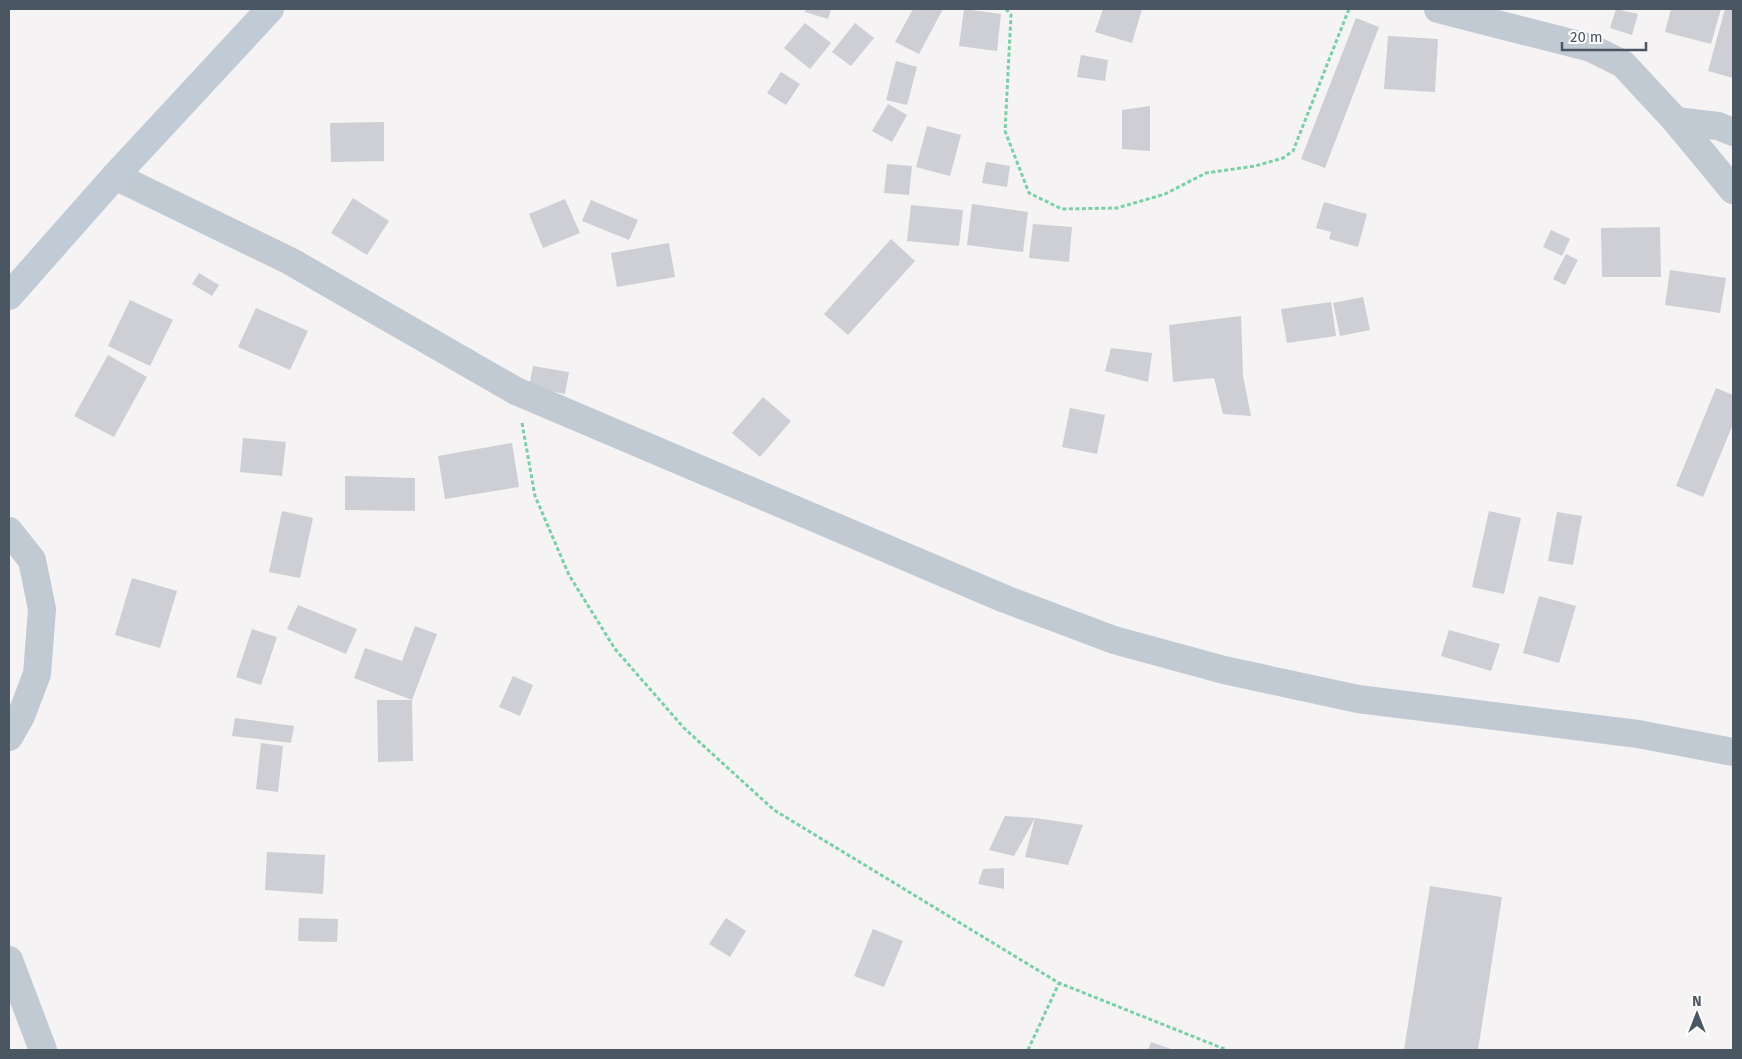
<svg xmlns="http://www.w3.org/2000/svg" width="1742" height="1059" font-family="'Fira Sans',sans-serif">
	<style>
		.building { fill: #cdcfd5 }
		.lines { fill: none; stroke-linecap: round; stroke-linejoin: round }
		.path { stroke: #7ad0a6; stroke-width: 3; stroke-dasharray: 4 2.5; stroke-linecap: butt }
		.street { stroke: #c1cad2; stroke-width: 28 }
		.secondary { stroke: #c1cbd6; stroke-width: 28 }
	</style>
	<rect width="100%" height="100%" fill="#f5f3f3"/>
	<g class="building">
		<polygon points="806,9 831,9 828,19 805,12"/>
		<polygon points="913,9 943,9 919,54 895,42"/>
		<polygon points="964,9 1001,14 997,51 959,46"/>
		<polygon points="1103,9 1142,9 1132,43 1095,32"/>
		<polygon points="1616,9 1638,14 1632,35 1610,28"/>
		<polygon points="1671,9 1721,9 1711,44 1665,32"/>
		<polygon points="1725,9 1733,9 1733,78 1708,71"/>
		<polygon points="1356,18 1379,27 1325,168 1301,159"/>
		<polygon points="805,23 831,43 810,69 784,48"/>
		<polygon points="855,23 874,38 851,66 832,52"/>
		<polygon points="1388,36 1438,39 1435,92 1384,89"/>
		<polygon points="1081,55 1108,60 1105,81 1077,77"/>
		<polygon points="896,61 917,67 907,105 886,100"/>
		<polygon points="781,72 800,84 786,105 767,93"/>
		<polygon points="888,104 907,115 892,142 872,131"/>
		<polygon points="1150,106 1150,151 1122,149 1122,110"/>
		<polygon points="384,122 384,161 331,162 330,123"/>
		<polygon points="927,126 961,135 950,176 916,167"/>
		<polygon points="986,162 1010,166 1007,187 982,183"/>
		<polygon points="887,164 912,166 909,195 884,193"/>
		<polygon points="353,198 389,221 367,255 331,233"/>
		<polygon points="565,199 580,233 543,248 529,214"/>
		<polygon points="591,200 638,220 629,240 582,221"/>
		<polygon points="1324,202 1367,214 1358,247 1329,239 1331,232 1316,228"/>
		<polygon points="972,204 1028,212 1023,252 967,245"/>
		<polygon points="911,205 963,210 959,246 907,241"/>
		<polygon points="1033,224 1072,227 1069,262 1029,258"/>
		<polygon points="1660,227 1661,277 1602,277 1601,228"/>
		<polygon points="1551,230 1570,239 1562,256 1543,247"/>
		<polygon points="891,239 915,261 848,335 824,314"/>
		<polygon points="669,243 675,277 617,287 611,253"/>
		<polygon points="1566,254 1578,260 1565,285 1553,279"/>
		<polygon points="1670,270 1726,278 1720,313 1665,305"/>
		<polygon points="199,273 219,285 212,296 192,284"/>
		<polygon points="1363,297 1370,330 1340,336 1333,303"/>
		<polygon points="130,300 173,320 150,366 108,346"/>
		<polygon points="1331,302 1336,336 1287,343 1281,309"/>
		<polygon points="256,308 308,331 290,370 238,347"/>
		<polygon points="1241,316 1243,376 1251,416 1223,414 1214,378 1173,382 1169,325"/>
		<polygon points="1111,348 1152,353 1148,382 1105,371"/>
		<polygon points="108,355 147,377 114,437 74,416"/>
		<polygon points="533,366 569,372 565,394 529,387"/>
		<polygon points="1716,388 1733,395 1733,424 1703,497 1676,486"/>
		<polygon points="763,397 791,421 760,457 732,433"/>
		<polygon points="1070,408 1105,415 1097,454 1062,447"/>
		<polygon points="243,438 286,442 282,476 240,472"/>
		<polygon points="512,443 519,487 445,499 438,456"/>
		<polygon points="345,476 415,478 415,511 345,510"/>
		<polygon points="282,511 313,518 300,578 269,572"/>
		<polygon points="1489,511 1521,518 1504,594 1472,587"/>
		<polygon points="1557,512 1582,516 1573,565 1548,561"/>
		<polygon points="132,578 177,591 160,648 115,635"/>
		<polygon points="1539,596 1576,606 1559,663 1523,653"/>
		<polygon points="298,605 357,629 346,654 287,629"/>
		<polygon points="415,626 437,634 412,700 354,678 365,648 402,661"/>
		<polygon points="252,629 277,637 261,685 236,677"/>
		<polygon points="1449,630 1500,644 1491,671 1441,656"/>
		<polygon points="513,676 533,685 520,716 499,707"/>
		<polygon points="377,700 412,700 413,761 378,762"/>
		<polygon points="235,718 294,726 291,743 232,736"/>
		<polygon points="261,743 283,746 278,792 256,789"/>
		<polygon points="1005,816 1035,818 1014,856 989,850"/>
		<polygon points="1035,818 1083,825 1068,865 1025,857"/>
		<polygon points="267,852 325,855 323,894 265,890"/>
		<polygon points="1004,868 1004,889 978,884 983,869"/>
		<polygon points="1430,886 1502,897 1478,1050 1404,1050"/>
		<polygon points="299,918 338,919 337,942 298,941"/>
		<polygon points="726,918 746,931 730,957 709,944"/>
		<polygon points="873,929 903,941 884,987 854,976"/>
		<polygon points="1151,1042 1174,1050 1148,1050"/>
	</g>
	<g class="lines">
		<g class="path">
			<polyline points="1006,9 1011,15 1005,131 1029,193 1062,209 1117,208 1165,194 1206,173 1255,166 1283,158 1293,151 1349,9"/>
			<polyline points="522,423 535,496 569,575 615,649 684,728 774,810 1059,983 1227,1050"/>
			<polyline points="1028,1050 1059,983"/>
		</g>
		<g class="street">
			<polyline points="1438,9 1591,48 1623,64 1676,121 1733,190"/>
			<polyline points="1676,121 1718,126 1733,132"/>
			<polyline points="115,176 290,261 516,391 1005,599 1114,640 1224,670 1358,699 1638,734 1733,752"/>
			<polyline points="9,531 32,560 42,609 37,674 21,716 9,737"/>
			<polyline points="9,960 43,1050"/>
		</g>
		<polyline class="secondary" points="9,296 115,176 270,9"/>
	</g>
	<rect width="1742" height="1059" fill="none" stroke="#4a5661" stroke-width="20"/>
	<g transform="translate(1697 1014)" stroke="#ffffff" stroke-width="4" paint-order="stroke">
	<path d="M0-4L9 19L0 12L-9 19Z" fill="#4a5661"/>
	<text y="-8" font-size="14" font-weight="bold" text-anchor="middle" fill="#4a5661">N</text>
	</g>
	<path d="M1562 42v8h84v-8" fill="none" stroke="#4a5661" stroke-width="2.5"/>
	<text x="1570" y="42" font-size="15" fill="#4a5661" stroke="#ffffff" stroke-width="4" paint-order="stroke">20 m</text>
</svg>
